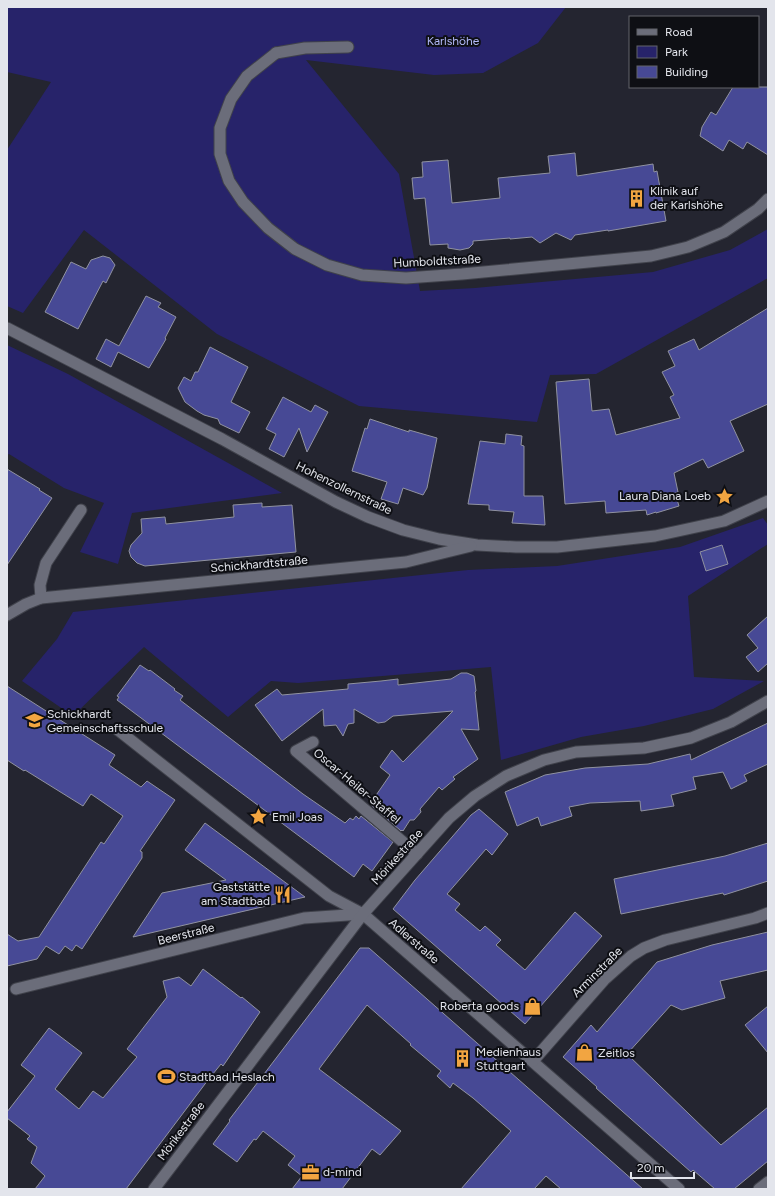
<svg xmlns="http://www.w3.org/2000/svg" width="775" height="1196" font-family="Figtree,sans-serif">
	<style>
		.green { fill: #27236a }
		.building { fill: #474995; stroke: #9092a0 }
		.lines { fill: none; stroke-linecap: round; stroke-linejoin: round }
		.service-casing { stroke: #40424b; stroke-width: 13 }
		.minor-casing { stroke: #40424b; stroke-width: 13 }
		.service { stroke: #6b6d7a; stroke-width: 11 }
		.minor { stroke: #6b6d7a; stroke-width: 11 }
		.labels { text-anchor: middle; stroke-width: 4; stroke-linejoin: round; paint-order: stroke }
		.park-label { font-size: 12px; fill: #b2b9f9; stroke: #0e0f14 }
		.poi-label { font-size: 12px; fill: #e3e5ec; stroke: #0e0f14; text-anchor: start }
		.street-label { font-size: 12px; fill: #e3e5ec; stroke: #0e0f14 }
	</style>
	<rect width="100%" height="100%" fill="#242530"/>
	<g class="green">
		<polygon points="7,7 566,7 538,43 483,73 434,75 306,60 399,174 420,291 475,288 653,272 730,250 768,229 768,278 596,374 550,375 537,422 359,406 217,334 84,230 23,313 7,306 7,150 51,82 7,72"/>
		<polygon points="7,345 68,374 282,493 132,513 118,564 80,552 104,503 64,488 9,454 7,455"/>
		<polygon points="763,518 768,525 768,544 688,596 694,677 764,681 713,709 644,726 581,737 501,760 491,667 298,683 271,681 228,717 144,647 73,716 22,681 57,639 73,612 468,570 557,566 680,547"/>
	</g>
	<g class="building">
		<polygon points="733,87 768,87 768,155 747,142 743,149 729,140 723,151 700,136 702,127 711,112 716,115"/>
		<polygon points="575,153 577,176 653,164 654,172 657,171 666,221 608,231 608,230 575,235 571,240 556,233 540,243 532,237 510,239 510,238 473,241 473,244 469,248 460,250 448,248 448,244 430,245 425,198 414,199 412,178 423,177 422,162 448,160 452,203 500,198 498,178 550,173 548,156"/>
		<polygon points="103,256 110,258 115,265 106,283 103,281 78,329 45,312 71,262 86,269 91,260"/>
		<polygon points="146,296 161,303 158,307 176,317 165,338 166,339 149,368 118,352 111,367 96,359 106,339 119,346"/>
		<polygon points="768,308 768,404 730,421 744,451 708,468 703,459 674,473 678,492 675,493 679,506 656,513 656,512 647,515 646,510 606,513 605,501 565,504 556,382 589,379 592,411 609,409 616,435 680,418 670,397 674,395 662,372 675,366 668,351 694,339 699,350"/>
		<polygon points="210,347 248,367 231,402 250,412 239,433 220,424 218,419 204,415 197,411 185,402 178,388 184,377 191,381 195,372 198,372"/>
		<polygon points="283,397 311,412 315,405 328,412 307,452 299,428 284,457 269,449 276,434 266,429"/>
		<polygon points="370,419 409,432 409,430 437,438 427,488 423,495 403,488 398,504 381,499 387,482 352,471 365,428 367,429"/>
		<polygon points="506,434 522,436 521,445 524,446 524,496 543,496 545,525 512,523 514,512 489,510 489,505 468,504 480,441 505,444"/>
		<polygon points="7,469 40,489 39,490 52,498 7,565"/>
		<polygon points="262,503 262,507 292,505 296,552 145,566 137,563 131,557 129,551 131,545 142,533 141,519 165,517 166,524 234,517 233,505"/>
		<polygon points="722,545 728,564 706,571 700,552"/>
		<polygon points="768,616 768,663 758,672 746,657 758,648 747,635"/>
		<polygon points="140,665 149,671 150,670 175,689 174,690 183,696 180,700 303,794 345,823 350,818 353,820 356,816 359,819 361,816 393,842 372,871 363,864 354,877 117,700 119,697 117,696"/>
		<polygon points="461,673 467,673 474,676 476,691 475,692 479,730 461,729 478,759 453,777 455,779 442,790 439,787 420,809 421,812 414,820 410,820 403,831 402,830 401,831 370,804 390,775 380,767 392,750 403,762 453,711 393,716 385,722 378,723 354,709 354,723 348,724 343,736 336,725 324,726 323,709 282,741 255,705 277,689 282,695 348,689 348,684 381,681 398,679 398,685 451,679"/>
		<polygon points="7,686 115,755 109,765 141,787 147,781 175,800 140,851 142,852 142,858 82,949 76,945 72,951 65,946 59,954 46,946 37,959 7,966 7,934 18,941 39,937 101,842 104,844 123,816 91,794 83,806 25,770 24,771 7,760"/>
		<polygon points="768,723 768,764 744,775 747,781 731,789 723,772 693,777 696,789 671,795 674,806 641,811 640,801 590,803 569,807 572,816 541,826 538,817 517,826 505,792 545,775 585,768 648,764 690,754 691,760"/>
		<polygon points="479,809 508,834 492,855 486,849 447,894 460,904 455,910 480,931 485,926 501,940 496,945 525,970 575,912 602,936 525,1024 393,909 415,880 471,815"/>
		<polygon points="205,823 305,897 133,937 162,893 226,880 185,850"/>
		<polygon points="768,843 768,881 724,895 723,893 621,914 614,879 725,856"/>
		<polygon points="768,932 768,970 720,981 725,998 682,1010 671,1005 627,1054 721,1145 768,1107 768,1161 734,1189 715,1189 693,1170 691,1172 596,1088 597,1087 563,1057 591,1025 597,1032 657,962 712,945"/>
		<polygon points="360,948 369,948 643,1189 561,1189 546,1176 534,1189 461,1189 511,1131 473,1098 453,1083 450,1088 437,1076 441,1071 410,1045 411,1044 367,1005 319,1069 401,1131 380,1155 372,1149 342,1189 292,1189 302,1176 288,1165 295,1156 263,1131 256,1140 254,1139 237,1162 213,1144 230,1121 229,1120"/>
		<polygon points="203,969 241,998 242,997 260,1012 223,1066 221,1064 208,1080 126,1189 35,1189 45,1176 31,1163 37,1147 27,1139 30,1136 7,1118 7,1112 35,1076 21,1065 49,1028 82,1053 55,1089 79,1109 93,1091 103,1098 137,1057 127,1049 167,997 163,981 179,977 191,986"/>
		<polygon points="768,1006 768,1053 745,1025"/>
	</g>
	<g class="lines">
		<defs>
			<g id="service">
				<polyline points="276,53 305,48 348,47"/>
				<polyline points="313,742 296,751 417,854"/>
			</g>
			<g id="minor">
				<polyline points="276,53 247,76 231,99 220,128 220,154 229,181 243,202 268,228 295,249 327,265 362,275 406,278 462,274 651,256 688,247 724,232 758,209 768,199"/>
				<polyline points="7,328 222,439 336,502 368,517 403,530 439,539 477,545 516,547 557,547 655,536 724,521 768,501"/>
				<polyline points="41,598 40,585 46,563 81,510"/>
				<polyline points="7,615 26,604 41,598 406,562 471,546"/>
				<polyline points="118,730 329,896 363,914 679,1189"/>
				<polyline points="16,989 304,918 362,914"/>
				<polyline points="533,1061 604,980 631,956 644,948 665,940 755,918 768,913"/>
				<polyline points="154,1189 363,914 449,818 475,796 506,776 544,760 576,752 644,748 691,738 731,722 768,701"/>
				<polyline points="759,1189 768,1182"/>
			</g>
		</defs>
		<use href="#service" class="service-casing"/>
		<use href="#minor" class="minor-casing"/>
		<use href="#service" class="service"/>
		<use href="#minor" class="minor"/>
	</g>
	<defs>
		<symbol id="building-bare" viewBox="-9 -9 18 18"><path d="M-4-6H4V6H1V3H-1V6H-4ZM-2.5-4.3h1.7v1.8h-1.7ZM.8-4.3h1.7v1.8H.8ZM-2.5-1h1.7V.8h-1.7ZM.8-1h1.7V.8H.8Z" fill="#f2a541" stroke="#0e0f14" stroke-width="2.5" paint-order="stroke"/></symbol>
		<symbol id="sight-bare" viewBox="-9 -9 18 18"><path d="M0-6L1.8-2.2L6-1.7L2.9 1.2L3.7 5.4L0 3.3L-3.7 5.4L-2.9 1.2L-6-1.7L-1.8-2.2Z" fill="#f2a541" stroke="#0e0f14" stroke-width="2.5" paint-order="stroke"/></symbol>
		<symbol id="school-bare" viewBox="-9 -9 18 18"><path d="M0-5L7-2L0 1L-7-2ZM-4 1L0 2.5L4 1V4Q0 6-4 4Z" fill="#f2a541" stroke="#0e0f14" stroke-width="2.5" paint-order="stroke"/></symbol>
		<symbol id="restaurant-bare" viewBox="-9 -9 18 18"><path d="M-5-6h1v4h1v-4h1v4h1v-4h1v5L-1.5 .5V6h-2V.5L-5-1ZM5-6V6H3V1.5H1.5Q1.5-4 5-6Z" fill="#f2a541" stroke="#0e0f14" stroke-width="2.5" paint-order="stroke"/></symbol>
		<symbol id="shop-bare" viewBox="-9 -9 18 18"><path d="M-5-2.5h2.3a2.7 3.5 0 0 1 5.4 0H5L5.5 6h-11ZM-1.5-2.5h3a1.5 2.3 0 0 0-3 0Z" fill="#f2a541" stroke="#0e0f14" stroke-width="2.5" paint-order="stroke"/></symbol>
		<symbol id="stadium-bare" viewBox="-9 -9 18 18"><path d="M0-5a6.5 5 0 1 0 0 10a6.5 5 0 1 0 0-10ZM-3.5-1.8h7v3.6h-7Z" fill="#f2a541" stroke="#0e0f14" stroke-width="2.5" paint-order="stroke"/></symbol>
		<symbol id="office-bare" viewBox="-9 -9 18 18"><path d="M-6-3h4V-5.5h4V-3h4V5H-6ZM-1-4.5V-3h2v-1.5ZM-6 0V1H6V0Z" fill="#f2a541" stroke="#0e0f14" stroke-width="2.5" paint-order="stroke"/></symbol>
	</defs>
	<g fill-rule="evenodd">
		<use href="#building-bare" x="624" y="186" width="25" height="25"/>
		<use href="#sight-bare" x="712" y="484" width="25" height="25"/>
		<use href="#school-bare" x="22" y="708" width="25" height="25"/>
		<use href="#sight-bare" x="246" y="804" width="25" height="25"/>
		<use href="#restaurant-bare" x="270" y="882" width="25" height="25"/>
		<use href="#shop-bare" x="520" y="994" width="25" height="25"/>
		<use href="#shop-bare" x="572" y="1040" width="25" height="25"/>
		<use href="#building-bare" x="450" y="1046" width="25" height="25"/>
		<use href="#stadium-bare" x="154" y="1064" width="25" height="25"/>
		<use href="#office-bare" x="298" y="1160" width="25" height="25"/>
	</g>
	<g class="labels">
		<g class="park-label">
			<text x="453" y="45">Karlshöhe</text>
		</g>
		<g class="poi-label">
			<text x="650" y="195">Klinik auf<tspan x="650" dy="14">der Karlshöhe</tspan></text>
			<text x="711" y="500" text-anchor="end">Laura Diana Loeb</text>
			<text x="47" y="718">Schickhardt<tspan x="47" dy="14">Gemeinschaftsschule</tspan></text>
			<text x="272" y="821">Emil Joas</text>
			<text x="270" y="891" text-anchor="end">Gaststätte<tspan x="270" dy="14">am Stadtbad</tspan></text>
			<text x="519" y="1010" text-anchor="end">Roberta goods</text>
			<text x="476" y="1056">Medienhaus<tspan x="476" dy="14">Stuttgart</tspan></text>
			<text x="598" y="1057">Zeitlos</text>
			<text x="179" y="1081">Stadtbad Heslach</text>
			<text x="323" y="1176">d-mind</text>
		</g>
		<g class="street-label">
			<text transform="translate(437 261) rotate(-3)" y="4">Humboldtstraße</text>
			<text transform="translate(344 488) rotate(26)" y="4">Hohenzollernstraße</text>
			<text transform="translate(259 564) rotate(-5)" y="4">Schickhardtstraße</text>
			<text transform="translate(357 786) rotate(40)" y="4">Oscar-Heiler-Staffel</text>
			<text transform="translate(397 857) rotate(-48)" y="4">Mörikestraße</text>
			<text transform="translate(186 934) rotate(-14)" y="4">Beerstraße</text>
			<text transform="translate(414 941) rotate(41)" y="4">Adlerstraße</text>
			<text transform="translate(597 972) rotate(-45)" y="4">Arminstraße</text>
			<text transform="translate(181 1131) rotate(-53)" y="4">Mörikestraße</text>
		</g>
	</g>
	<rect width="775" height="1196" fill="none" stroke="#e3e5ec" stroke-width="16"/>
	<rect x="629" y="16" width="130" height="72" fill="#0e0f14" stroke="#63656a"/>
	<rect x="637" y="29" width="20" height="6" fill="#6b6d7a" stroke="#63656a"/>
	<text x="665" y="36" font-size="12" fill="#e3e5ec">Road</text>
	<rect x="637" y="46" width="20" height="12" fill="#27236a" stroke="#63656a"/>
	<text x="665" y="56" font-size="12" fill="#e3e5ec">Park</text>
	<rect x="637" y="66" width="20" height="12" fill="#474995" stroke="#63656a"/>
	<text x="665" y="76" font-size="12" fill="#e3e5ec">Building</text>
	<path d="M631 1172v6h63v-6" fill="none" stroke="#e3e5ec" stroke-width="2"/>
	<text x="637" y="1172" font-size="12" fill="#e3e5ec" stroke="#0e0f14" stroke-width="3" paint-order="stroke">20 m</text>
</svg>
